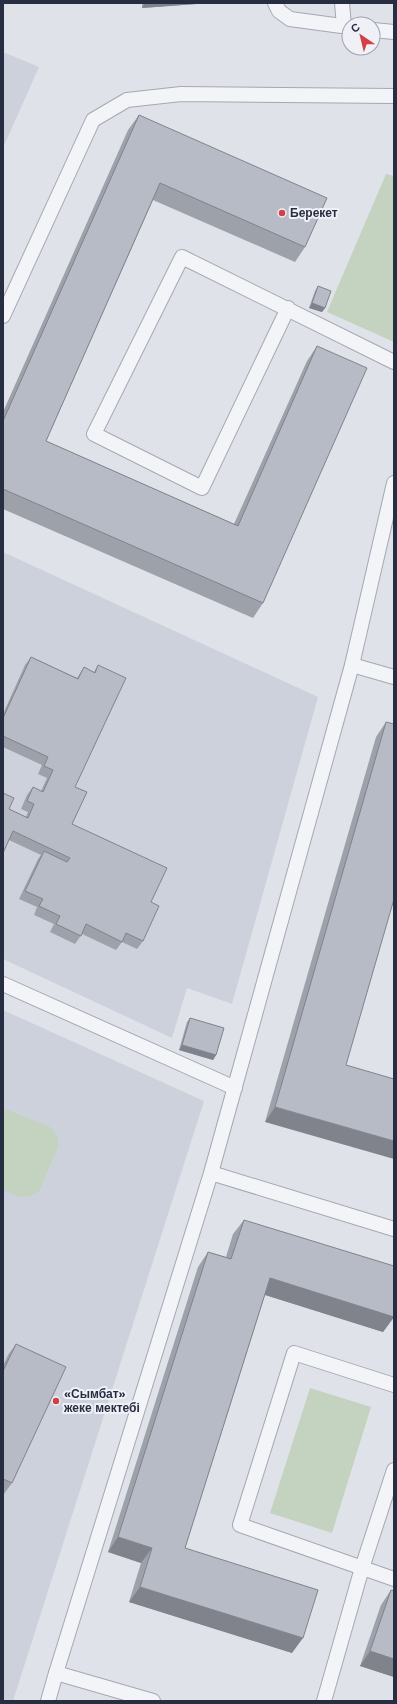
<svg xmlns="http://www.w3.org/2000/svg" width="397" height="1704" font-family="'Work Sans',sans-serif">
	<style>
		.built { fill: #cdd1db }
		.green { fill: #c3d3c0 }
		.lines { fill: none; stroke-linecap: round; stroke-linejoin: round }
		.lane-casing { stroke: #a5a8b3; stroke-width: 16 }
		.lane { stroke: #f2f4f7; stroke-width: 14 }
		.wall { fill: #9da1aa }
		.shaded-wall { fill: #80838b }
		.building { fill: #b7bbc6; stroke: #80838b }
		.poi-dot { fill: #d24046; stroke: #eff1f7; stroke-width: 1.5 }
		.labels { text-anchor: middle; stroke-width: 4; stroke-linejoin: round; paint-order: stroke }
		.poi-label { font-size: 12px; font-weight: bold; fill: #282e41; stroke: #eff1f7; text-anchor: start }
	</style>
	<rect width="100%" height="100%" fill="#e0e2e9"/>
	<g class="built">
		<polygon points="3,52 39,67 3,148"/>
		<polygon points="3,552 318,697 232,1004 187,988 172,1038 3,959"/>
		<polygon points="3,1010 204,1101 13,1701 3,1701"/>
	</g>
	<g class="green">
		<polygon points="386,174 394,176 394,342 327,312"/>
		<polygon points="3,1108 50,1127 58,1137 58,1147 39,1191 31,1196 20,1197 3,1190"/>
		<polygon points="310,1388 371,1407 332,1533 270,1513"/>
	</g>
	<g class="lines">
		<defs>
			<g id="lane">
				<polyline points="275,3 279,11 290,19 349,27"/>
				<polyline points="342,3 344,26"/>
				<polyline points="373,30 394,32"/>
				<polyline points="288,308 202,488 94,434 182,257 394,362"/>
				<polyline points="3,316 93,120 127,100 181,94 394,96"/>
				<polyline points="394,483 352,665 394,677"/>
				<polyline points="3,984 235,1088"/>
				<polyline points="211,1173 352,665"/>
				<polyline points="394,1385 294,1353 240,1525 394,1579"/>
				<polyline points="48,1701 56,1673"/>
				<polyline points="153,1701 56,1673 211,1173 394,1229"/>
				<polyline points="324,1701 362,1568 394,1470"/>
			</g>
		</defs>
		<use href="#lane" class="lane-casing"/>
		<use href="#lane" class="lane"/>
	</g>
	<g class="wall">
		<polygon points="142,3 210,3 142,8"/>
		<polygon points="139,115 305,247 295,262 153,200 46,441 234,524 307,361 317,346 263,603 253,618 3,509 3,412 128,130"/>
		<polygon points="318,286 325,308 322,312 309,308 315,291"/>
		<polygon points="31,657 77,678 84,667 94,672 98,665 75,787 72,824 151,902 143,941 137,949 122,942 116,950 82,934 75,944 50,932 54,924 34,915 37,907 19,899 38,859 41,855 9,840 9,809 26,817 28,812 21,809 27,795 33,787 41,791 47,778 38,774 42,765 3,747 3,714 25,665"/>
		<polygon points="386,722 346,1065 265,1122 376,737"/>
		<polygon points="190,1018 216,1055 213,1060 179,1050 187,1022"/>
		<polygon points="244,1220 394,1317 383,1332 265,1295 185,1548 292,1653 129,1602 141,1563 108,1552 198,1267 208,1252 226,1257 233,1234"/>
		<polygon points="16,1344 12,1483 4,1494 3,1494 3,1366 8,1355"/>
		<polygon points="391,1590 394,1677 360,1666 381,1605"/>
	</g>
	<g class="shaded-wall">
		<polygon points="145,3 210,3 142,8"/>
		<polygon points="312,303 325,308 322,312 309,308"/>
		<polygon points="182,1045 216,1055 213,1060 179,1050"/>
		<polygon points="275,1107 394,1141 394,1159 265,1122"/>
		<polygon points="270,1278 394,1317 383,1332 259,1293"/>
		<polygon points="118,1537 152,1548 141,1563 108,1552"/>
		<polygon points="140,1587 303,1638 292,1653 129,1602"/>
		<polygon points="370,1651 394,1659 394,1677 360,1666"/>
	</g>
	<g class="building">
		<polygon points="139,115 327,198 305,247 160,183 46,441 238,526 317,346 367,368 263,603 3,489 3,421"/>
		<polygon points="318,286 331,291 325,308 312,303"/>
		<polygon points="31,657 78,679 84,667 95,673 98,665 126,678 75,787 87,792 72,824 167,868 151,902 159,906 143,941 126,933 122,942 86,924 81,936 56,924 60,916 39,906 43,899 25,891 44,851 67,862 70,858 13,831 3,853 3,793 14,798 9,809 28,818 34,804 27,801 33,787 43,792 53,770 44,766 48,757 3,736 3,718"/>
		<polygon points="386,722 394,724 394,899 346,1065 394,1079 394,1141 275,1107"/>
		<polygon points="190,1018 224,1028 216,1055 182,1045"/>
		<polygon points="244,1220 394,1266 394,1317 270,1278 185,1548 318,1590 303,1638 140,1587 152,1548 118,1537 208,1252 231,1259"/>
		<polygon points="16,1344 66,1367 12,1483 3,1479 3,1371"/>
		<polygon points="391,1590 394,1591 394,1659 370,1651"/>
	</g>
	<g class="poi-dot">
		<circle cx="282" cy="213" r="4"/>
		<circle cx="56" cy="1401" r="4"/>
	</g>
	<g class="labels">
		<g class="poi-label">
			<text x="290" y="217">Берекет</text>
			<text x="64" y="1398">«Сымбат»<tspan x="64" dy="14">жеке мектебі</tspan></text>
		</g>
	</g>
	<rect width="397" height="1704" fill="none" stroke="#282e41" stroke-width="8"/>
	<g transform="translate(361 36) rotate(325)"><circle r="19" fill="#eff1f7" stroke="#9fa3ae"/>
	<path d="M0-3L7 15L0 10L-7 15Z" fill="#d24046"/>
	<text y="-6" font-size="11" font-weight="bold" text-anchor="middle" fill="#282e41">С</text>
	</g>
</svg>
